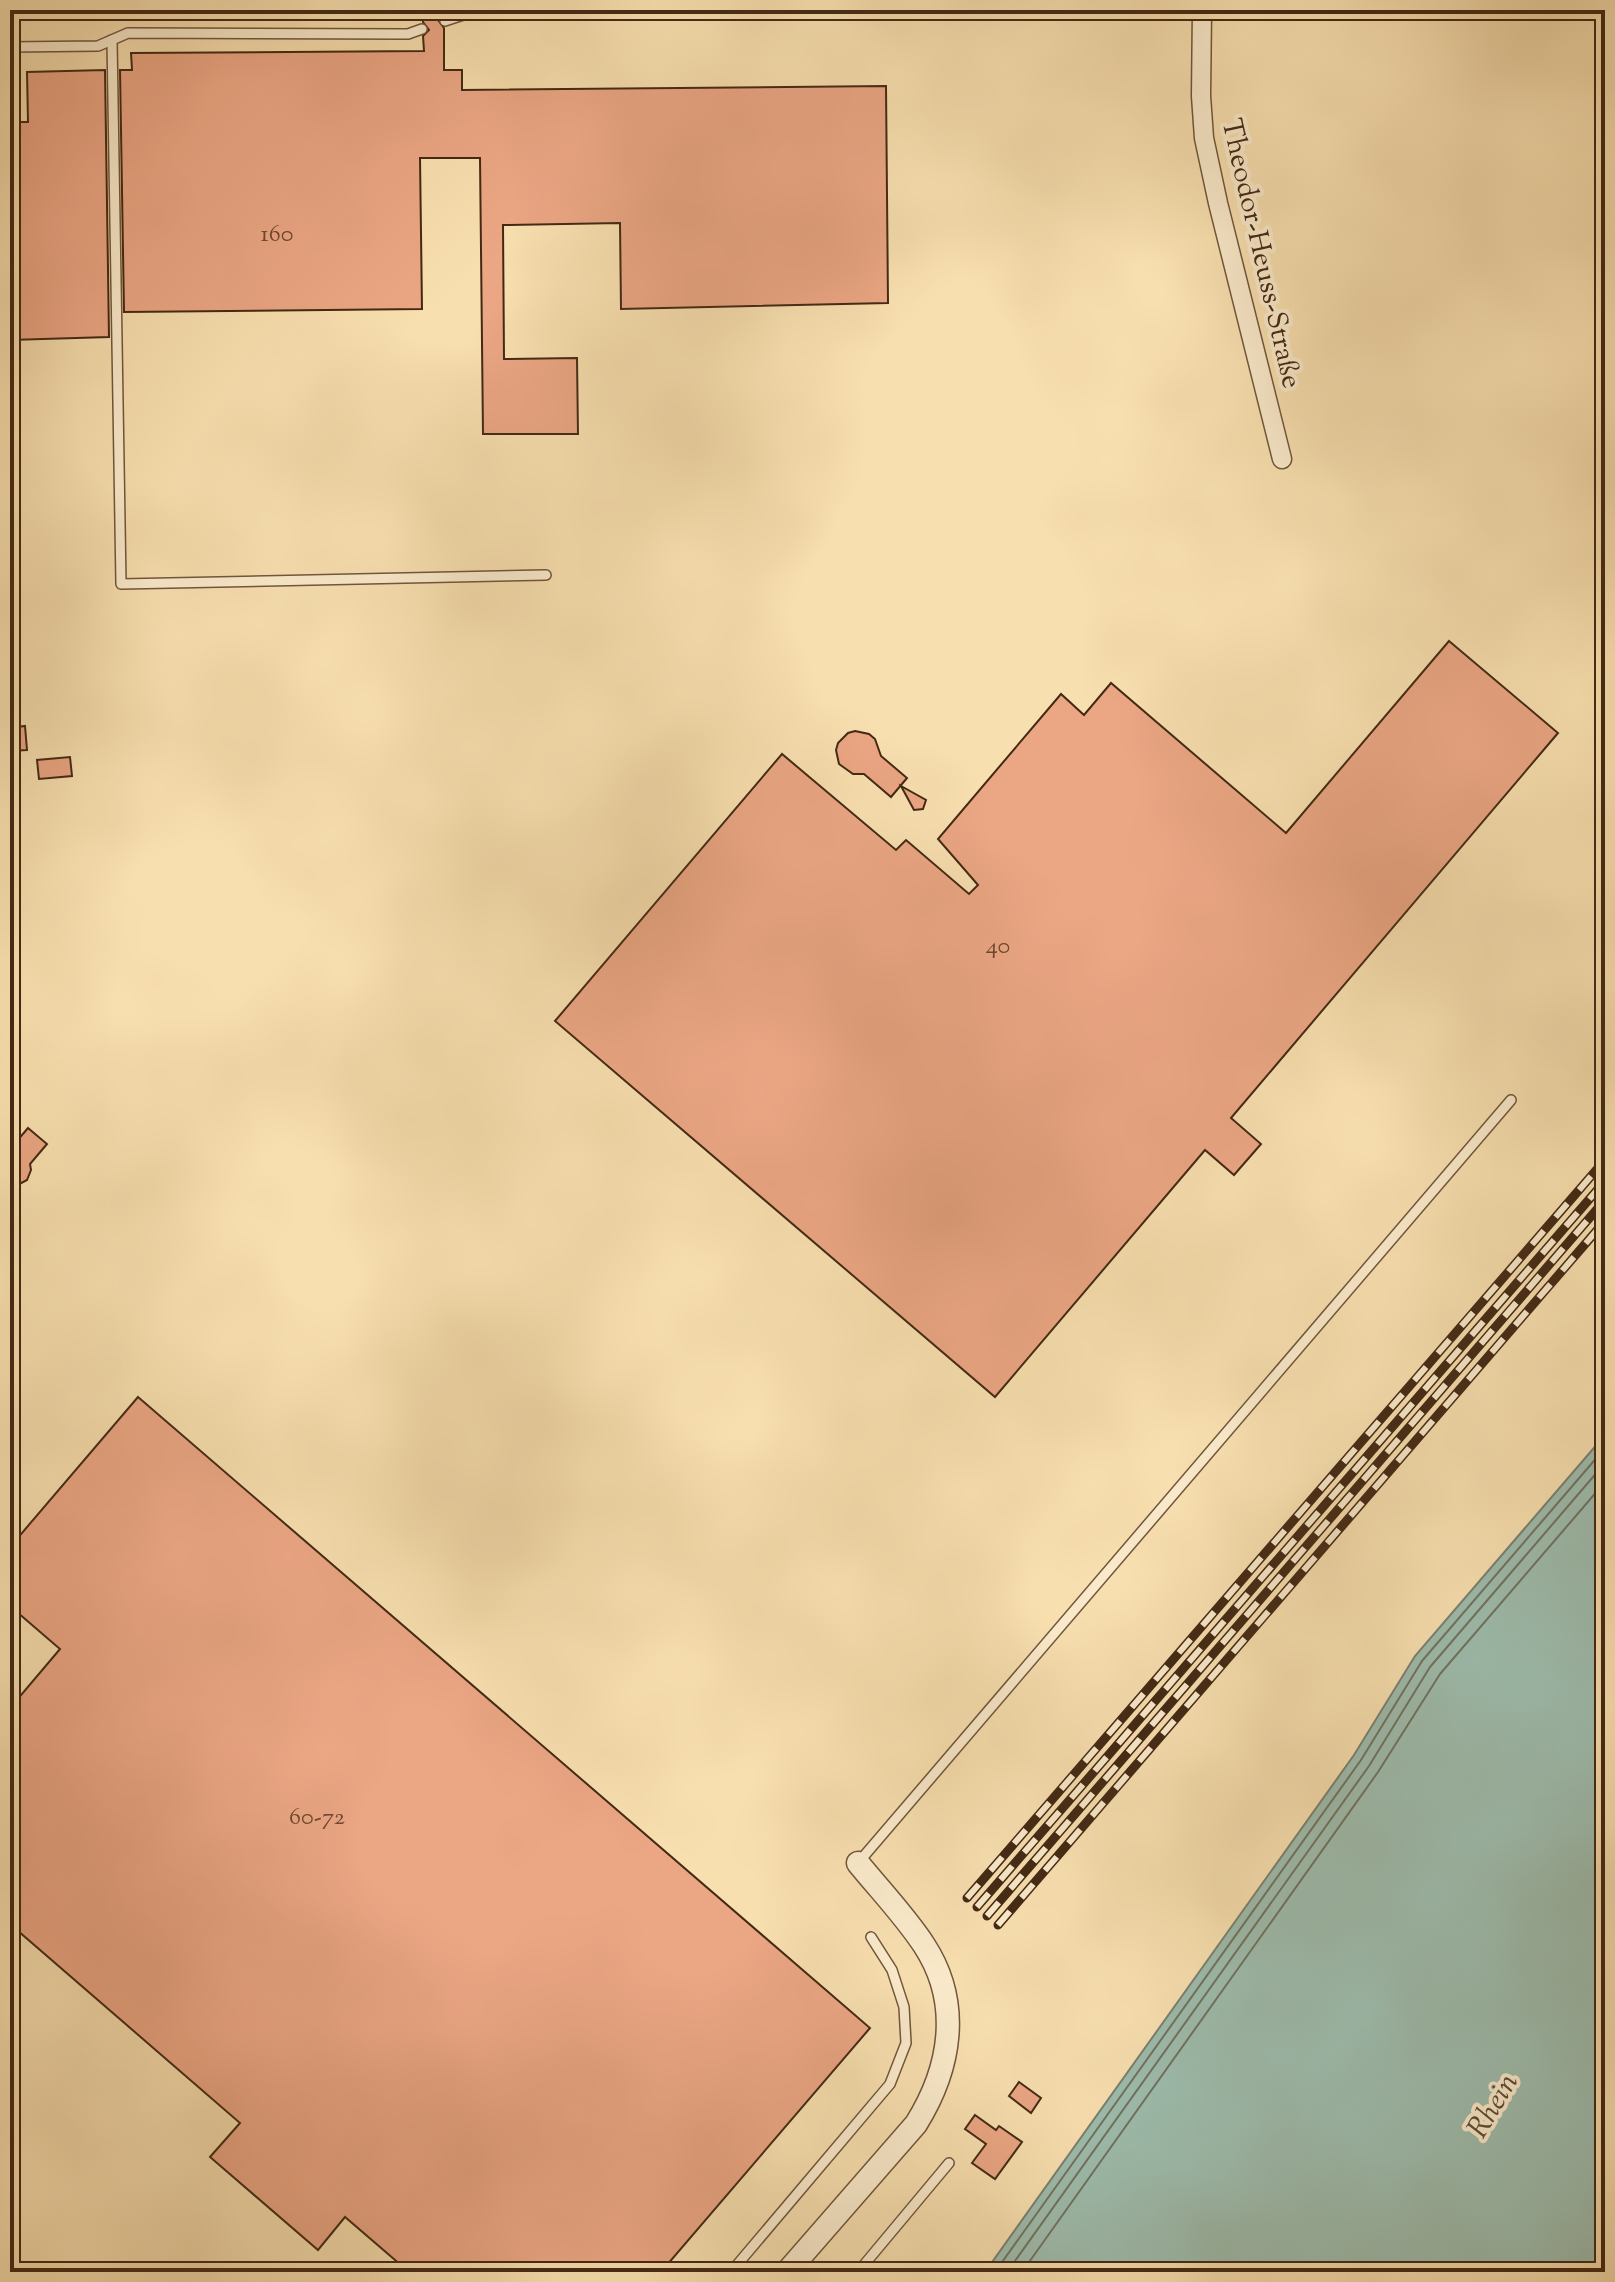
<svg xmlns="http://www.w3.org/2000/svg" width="1615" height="2282" font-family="'Sorts Mill Goudy',serif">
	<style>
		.water { fill: #9dbcad; stroke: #798170; stroke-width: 2 }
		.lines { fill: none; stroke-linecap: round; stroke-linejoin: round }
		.shore { stroke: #707260; stroke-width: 2 }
		.building { fill: #eba684; stroke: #432914; stroke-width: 2 }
		.service-casing { stroke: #70563b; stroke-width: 12 }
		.minor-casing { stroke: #70563b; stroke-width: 21 }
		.tertiary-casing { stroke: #70563b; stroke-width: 25 }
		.service { stroke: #faeacb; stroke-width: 9 }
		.minor { stroke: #faeacb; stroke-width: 18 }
		.tertiary { stroke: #faeacb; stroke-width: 22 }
		.rail-casing { stroke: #432914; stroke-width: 9 }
		.rail { stroke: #faeacb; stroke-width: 6; stroke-dasharray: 18; stroke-linecap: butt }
		.labels { text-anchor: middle; stroke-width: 8; stroke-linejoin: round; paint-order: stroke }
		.number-label { font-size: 24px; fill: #6d4830 }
		.street-label { font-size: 28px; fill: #432914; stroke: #faeacb }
		.water-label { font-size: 30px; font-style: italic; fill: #5a4e3a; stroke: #faeacb }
	</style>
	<rect width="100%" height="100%" fill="#f8dfaf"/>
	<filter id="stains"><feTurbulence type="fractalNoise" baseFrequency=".0025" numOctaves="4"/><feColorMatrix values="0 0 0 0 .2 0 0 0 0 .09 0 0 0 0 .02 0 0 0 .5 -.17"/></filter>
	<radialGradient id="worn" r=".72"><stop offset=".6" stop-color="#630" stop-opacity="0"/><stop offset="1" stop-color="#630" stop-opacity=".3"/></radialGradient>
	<polygon class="water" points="1605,1435 1605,2272 985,2272 1354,1755 1415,1656"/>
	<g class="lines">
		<g class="shore">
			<polyline points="995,2272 1361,1760 1422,1661 1605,1448"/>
			<polyline points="1007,2272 1369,1766 1430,1667 1605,1463"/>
			<polyline points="1022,2272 1378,1772 1440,1674 1605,1482"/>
		</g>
	</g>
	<g class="building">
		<polygon points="423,10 444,10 438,20 444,28 444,70 462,70 462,90 886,86 888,303 621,309 620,223 503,225 504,359 577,358 578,434 483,434 480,158 420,158 422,309 124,312 120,70 132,70 131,53 424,51 423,36 429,30 423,22"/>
		<polygon points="105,70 109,337 10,340 10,237 13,237 11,122 28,122 27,72"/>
		<polygon points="1449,641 1558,733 1231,1118 1261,1144 1234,1175 1205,1150 995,1397 555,1021 782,754 896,850 906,840 969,894 978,885 938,839 1061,694 1084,715 1111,683 1286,833"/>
		<polygon points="25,726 27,750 10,751 10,728"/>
		<polygon points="855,731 869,734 875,739 881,756 907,778 891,797 864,774 853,774 839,764 836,750 838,743 848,733"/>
		<polygon points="70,757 72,776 39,779 37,760"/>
		<polygon points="901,786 926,800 923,809 914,810"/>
		<polygon points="28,1128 47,1144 30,1164 31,1170 27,1180 10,1189 10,1149"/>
		<polygon points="138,1397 870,2028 661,2272 409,2272 345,2217 318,2250 210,2157 240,2123 10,1924 10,1708 60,1649 10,1606 10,1547"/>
		<polygon points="1019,2082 1041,2098 1031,2113 1009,2096"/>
		<polygon points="975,2115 996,2130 999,2126 1022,2142 995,2179 972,2163 986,2144 965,2129"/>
	</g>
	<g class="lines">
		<defs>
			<g id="service">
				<polyline points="445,21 469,13 598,10"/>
				<polyline points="112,40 121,584 546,575"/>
				<polyline points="10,47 98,46 128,33 408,34 422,29"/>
				<polyline points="858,1863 1511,1100"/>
				<polyline points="731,2272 890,2084 906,2043 904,2007 892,1970 871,1937"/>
				<polyline points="858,2272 949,2163"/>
			</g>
			<polyline id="minor" points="1202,10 1201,96 1204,138 1218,203 1282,459"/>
			<path id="tertiary" d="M787 2272 916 2124C951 2068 962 2003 924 1945 905 1916 880 1890 858 1863"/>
		</defs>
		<use href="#service" class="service-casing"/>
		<use href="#minor" class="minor-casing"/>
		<use href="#tertiary" class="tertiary-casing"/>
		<use href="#service" class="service"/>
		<use href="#minor" class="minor"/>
		<use href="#tertiary" class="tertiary"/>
		<defs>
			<g id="rail">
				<polyline points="967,1898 1605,1160"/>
				<polyline points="977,1907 1605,1181"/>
				<polyline points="987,1916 1605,1200"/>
				<polyline points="998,1925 1605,1221"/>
			</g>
		</defs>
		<use href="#rail" class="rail-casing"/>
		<use href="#rail" class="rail"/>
	</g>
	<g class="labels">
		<g class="number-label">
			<text x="277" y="241">160</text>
			<text x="998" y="953">40</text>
			<text x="317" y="1824">60-72</text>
		</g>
		<g class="street-label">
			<text transform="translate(1263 253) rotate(77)" y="10">Theodor-Heuss-Straße</text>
		</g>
		<g class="water-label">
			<text transform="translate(1492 2105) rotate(-59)" y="10">Rhein</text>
		</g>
	</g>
	<rect width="1615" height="2282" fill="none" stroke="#f8dfaf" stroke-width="40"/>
	<rect x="12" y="12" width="1591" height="2258" fill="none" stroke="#432914" stroke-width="4"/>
	<rect x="20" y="20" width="1575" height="2242" fill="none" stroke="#432914" stroke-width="2"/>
	<rect width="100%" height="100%" filter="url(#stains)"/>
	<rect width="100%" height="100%" fill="url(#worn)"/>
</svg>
